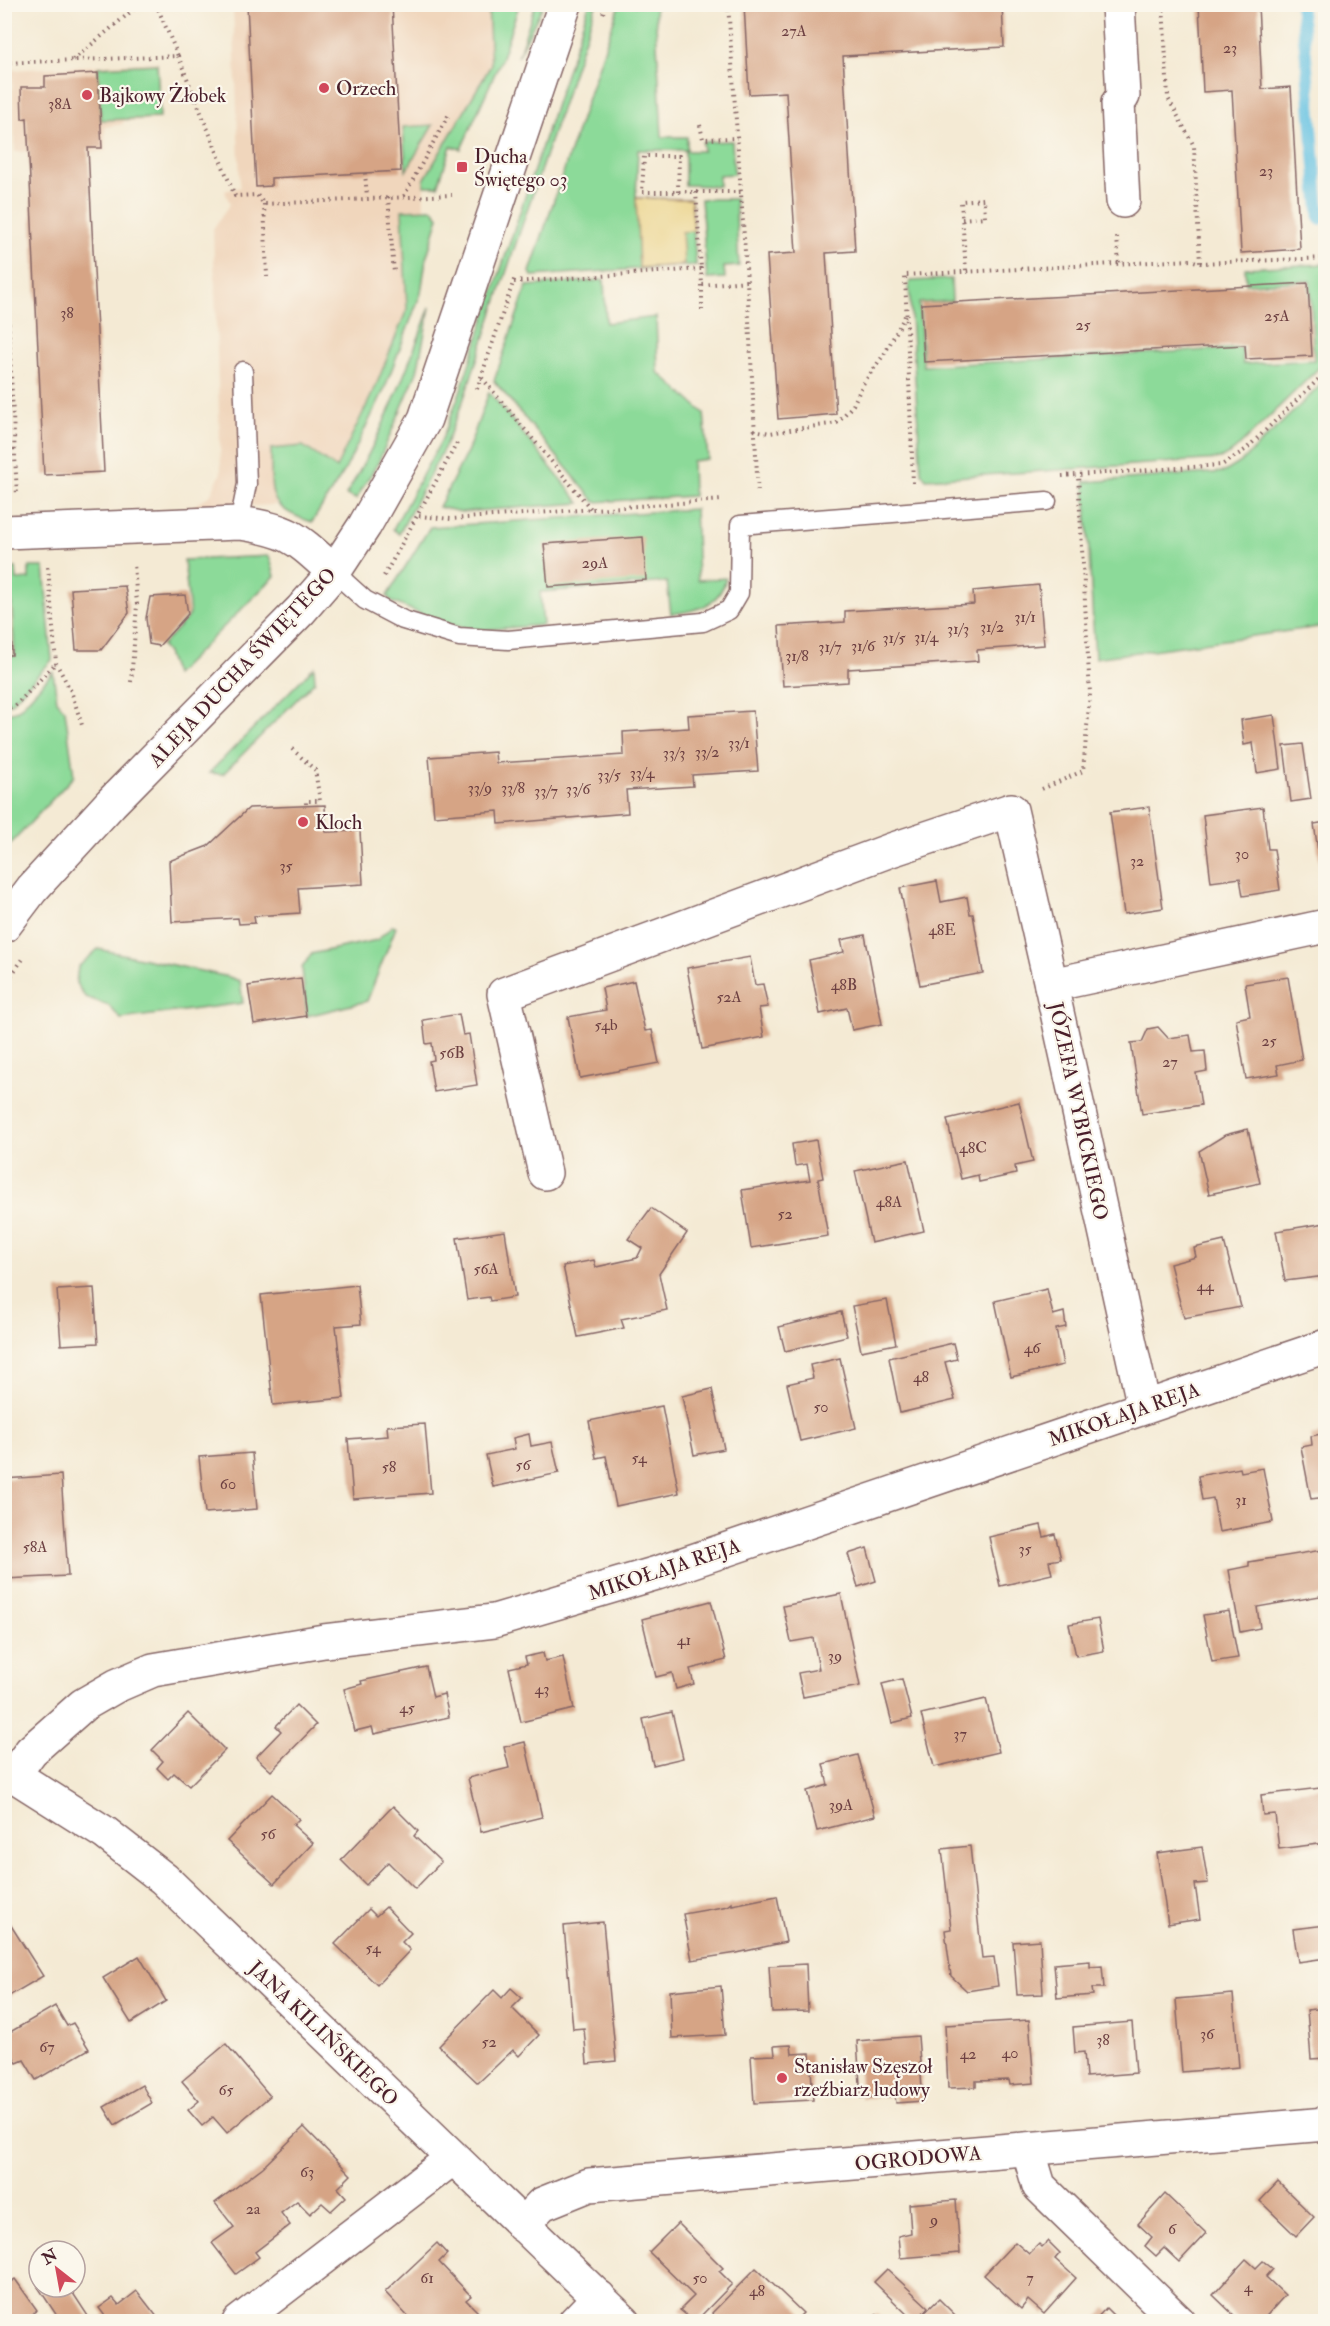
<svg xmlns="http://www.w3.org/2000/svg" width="1330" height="2326" font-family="'IM FELL Double Pica',serif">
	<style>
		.built { fill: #f0d6bc }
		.green { fill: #8cda99; stroke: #6b7c62; stroke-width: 1.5 }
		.sand { fill: #eeda9e; stroke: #9c7c64; stroke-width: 1.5 }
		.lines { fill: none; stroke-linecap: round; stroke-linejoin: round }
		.stream { stroke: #64c1e2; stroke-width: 12 }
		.building { fill: #d6a485 }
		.service-casing { stroke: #866666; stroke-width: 21 }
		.minor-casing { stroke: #866666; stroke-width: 36 }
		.tertiary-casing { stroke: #866666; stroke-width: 36 }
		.path { stroke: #866666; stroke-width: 4; stroke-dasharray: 1.5 4.5; stroke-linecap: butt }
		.service { stroke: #fff; stroke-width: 18 }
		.minor { stroke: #fff; stroke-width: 33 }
		.tertiary { stroke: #fff; stroke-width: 33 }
		.poi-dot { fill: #d1495b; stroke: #fbf7ec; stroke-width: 2 }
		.labels { text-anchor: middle; stroke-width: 4.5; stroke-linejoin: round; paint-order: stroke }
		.number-label { font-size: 16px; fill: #6d4042 }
		.poi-label { font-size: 20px; fill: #4a1f2b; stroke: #fbf7ec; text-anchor: start }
		.street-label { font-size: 20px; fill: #4a1f2b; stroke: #fbf7ec }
	</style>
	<rect width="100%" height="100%" fill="#fbf7ec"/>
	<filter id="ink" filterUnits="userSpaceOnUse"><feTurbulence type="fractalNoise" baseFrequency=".0167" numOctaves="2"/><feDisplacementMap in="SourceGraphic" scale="12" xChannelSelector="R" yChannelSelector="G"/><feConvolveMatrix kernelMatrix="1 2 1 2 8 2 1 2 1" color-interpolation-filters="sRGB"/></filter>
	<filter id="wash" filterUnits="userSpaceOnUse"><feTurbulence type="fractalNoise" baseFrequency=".008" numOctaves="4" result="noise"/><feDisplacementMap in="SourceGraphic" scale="24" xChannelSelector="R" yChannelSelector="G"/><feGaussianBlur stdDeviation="1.35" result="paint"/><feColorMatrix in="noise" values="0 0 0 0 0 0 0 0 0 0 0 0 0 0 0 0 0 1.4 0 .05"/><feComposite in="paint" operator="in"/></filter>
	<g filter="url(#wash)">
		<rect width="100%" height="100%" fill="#f4ead4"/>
		<g class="built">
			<polygon points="233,5 506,5 491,64 424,180 423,268 375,388 336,469 303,446 274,499 276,505 191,508 210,495 221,473 213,229 230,204 225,191 240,187"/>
			<polygon points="158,62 161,119 124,121 122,124 105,127 105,151 90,153 89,149 15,152 12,70"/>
		</g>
		<g class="green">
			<polygon points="488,5 519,5 501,60 461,149 451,146 438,186 424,186 424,180 491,65"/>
			<polygon points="535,5 543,5 518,57"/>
			<polygon points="589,5 596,5 463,401 445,446 399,534 393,529 442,439 458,398"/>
			<polygon points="619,5 655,5 662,137 687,137 687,151 703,151 702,142 732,141 734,174 719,175 719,186 685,185 685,150 638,150 636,198 691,199 696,265 532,276 530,272"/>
			<polygon points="157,64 160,118 101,120 98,67"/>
			<polygon points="433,125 406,171 403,127"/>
			<polygon points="701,199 735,199 739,266 724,267 725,278 707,279"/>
			<path d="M433 209 439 217 426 259 421 293 384 390 345 470 312 522C264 507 272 494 271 449L303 446 336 468 375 388 407 309 402 210Z"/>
			<polygon points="1325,264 1325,362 1234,451 1220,459 926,479 921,472 909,284 911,281 951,279 952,301 919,303 923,366 1242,348 1243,364 1314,360 1310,281 1246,284 1245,268"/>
			<polygon points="604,280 606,323 656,317 658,372 704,413 708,459 692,461 693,496 595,502 494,381 527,286"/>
			<path d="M430 307 417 372 378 463 356 499 346 495C382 435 406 372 430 307Z"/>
			<polygon points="1325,381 1325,626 1095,658 1085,482 1225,472 1241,462"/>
			<polygon points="489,392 580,503 461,512 439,507 468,450"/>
			<path d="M695 509 698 580 726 578C719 606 697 611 671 614L667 582 540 592 543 625 482 630 448 625 392 602 387 596 430 527Z"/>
			<polygon points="269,556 275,576 175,675 167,653 161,646 190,615 184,560"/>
			<polygon points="29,567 44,567 52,660 11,703 5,705 5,657 15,656 11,593 5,593 5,568 16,568 17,580 29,579"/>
			<polygon points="314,667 315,681 223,774 209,773"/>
			<polygon points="53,672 57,701 65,710 74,776 5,850 5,714 18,710"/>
			<polygon points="392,926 396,927 367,1001 307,1016 302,968 311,954 377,940"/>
			<polygon points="98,949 229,977 240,981 243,1003 121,1019 108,1005 85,997 76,983 78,967"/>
		</g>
		<polygon class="sand" points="636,198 691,199 694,231 682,232 684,265 639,268"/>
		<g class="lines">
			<path class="stream" d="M1300 4C1310 76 1312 147 1320 219"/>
		</g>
		<g id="blocks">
			<g class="building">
				<polygon points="247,4 392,4 401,171 271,178 271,186 256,187"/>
				<polygon points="744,4 1002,4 1004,47 843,56 855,251 826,253 836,414 778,419 767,255 796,253 786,92 749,94"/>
				<polygon points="1199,4 1258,4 1262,89 1291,87 1300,249 1241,253 1232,90 1203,92"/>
				<polygon points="98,73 102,148 88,148 104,472 44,475 27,118 22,119 21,87 45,87 45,76"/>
				<polygon points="1308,283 1312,356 1246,359 1245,345 924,362 921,304"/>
				<polygon points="643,537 646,580 548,587 544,544"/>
				<polygon points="1039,585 1044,645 977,650 978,661 848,669 848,682 783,686 779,626 845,622 845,611 974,604 973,591"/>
				<polygon points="125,586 129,613 101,650 76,650 71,589"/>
				<polygon points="4,595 10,595 12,655 4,655"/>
				<polygon points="185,595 188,614 159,646 149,644 146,618 150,597"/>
				<polygon points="753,711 758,771 692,775 693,786 626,790 628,813 499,824 498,811 434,816 429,757 495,752 496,763 624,755 623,732 689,728 688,715"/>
				<polygon points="1274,715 1281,769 1257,773 1253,743 1244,745 1241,720"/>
				<polygon points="1303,744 1311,799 1291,802 1284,746"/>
				<polygon points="325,805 326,832 360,831 363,884 298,888 300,913 254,916 255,923 239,924 238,918 172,922 169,861 208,846 249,808"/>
				<polygon points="1149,807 1163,908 1124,914 1110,812"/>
				<polygon points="1263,807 1268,849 1274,849 1280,890 1243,896 1240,878 1211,882 1203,815"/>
				<polygon points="1326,822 1326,876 1322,876 1314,824"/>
				<polygon points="937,881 941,902 967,897 970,914 973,914 983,973 920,985 900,888"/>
				<polygon points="865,935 882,1024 852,1030 847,1008 820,1014 809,960 844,952 841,940"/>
				<polygon points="750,957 755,985 763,984 768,1007 759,1008 764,1037 702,1049 687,968"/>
				<polygon points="1288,977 1302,1060 1277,1065 1279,1074 1246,1079 1236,1019 1250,1016 1245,984"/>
				<polygon points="301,978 306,1016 254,1024 248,986"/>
				<polygon points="634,981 645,1031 652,1030 659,1063 580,1078 568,1017 606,1010 602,988"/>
				<polygon points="459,1014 463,1035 469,1034 477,1085 434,1092 429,1061 434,1060 432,1043 426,1044 423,1020"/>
				<polygon points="1158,1027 1168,1038 1190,1035 1193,1052 1205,1051 1207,1071 1196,1073 1201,1105 1142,1114 1131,1043 1142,1042 1148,1029"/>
				<polygon points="1019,1102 1033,1162 1015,1166 1016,1174 979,1182 978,1175 961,1179 947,1119"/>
				<polygon points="1248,1129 1260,1183 1209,1194 1199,1151 1225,1135"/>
				<polygon points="816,1140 823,1178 818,1179 828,1236 751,1248 742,1190 810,1180 807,1164 795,1166 792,1144"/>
				<polygon points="908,1160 924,1231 871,1243 855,1171"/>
				<polygon points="651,1208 687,1233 659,1274 667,1310 621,1319 624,1328 578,1337 563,1266 594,1260 596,1267 637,1258 642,1248 628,1239"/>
				<polygon points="1326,1223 1326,1276 1285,1281 1276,1231"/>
				<polygon points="505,1231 515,1297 490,1301 489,1297 467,1300 457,1238"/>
				<polygon points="1224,1241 1241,1307 1184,1318 1170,1264 1196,1257 1194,1248"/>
				<polygon points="357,1285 361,1324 336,1326 344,1398 273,1405 261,1295"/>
				<polygon points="94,1288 98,1343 61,1345 57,1290"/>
				<polygon points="1047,1289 1053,1315 1064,1312 1066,1327 1056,1329 1063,1365 1011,1377 995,1301"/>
				<polygon points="887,1300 896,1344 861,1351 852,1306"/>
				<polygon points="841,1312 847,1336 785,1351 779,1327"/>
				<polygon points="953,1343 957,1359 945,1362 955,1400 900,1413 889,1358"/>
				<polygon points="840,1358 856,1428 800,1441 787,1384 813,1378 810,1365"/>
				<polygon points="712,1389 724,1449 694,1455 682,1396"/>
				<polygon points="662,1406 679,1493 616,1506 606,1456 596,1458 589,1421"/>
				<polygon points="425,1424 431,1493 353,1499 348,1439 388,1436 387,1426"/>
				<polygon points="1326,1433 1326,1497 1311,1499 1301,1447 1312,1445 1311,1436"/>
				<polygon points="529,1434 531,1446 552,1442 559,1473 493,1487 486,1455 515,1449 513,1438"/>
				<polygon points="252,1453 257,1509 205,1513 199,1457"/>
				<polygon points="1240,1468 1241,1472 1263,1468 1273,1522 1219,1532 1213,1498 1202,1500 1198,1476"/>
				<polygon points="61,1475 68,1576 4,1579 4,1479"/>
				<polygon points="1041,1525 1044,1537 1055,1534 1061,1559 1049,1561 1052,1574 1000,1586 989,1537"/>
				<polygon points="867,1548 876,1581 858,1587 848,1554"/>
				<polygon points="1322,1550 1326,1595 1257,1607 1260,1628 1240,1632 1229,1570 1249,1566 1249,1562"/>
				<polygon points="841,1594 860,1686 803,1697 798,1673 819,1669 813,1638 791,1642 783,1606"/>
				<polygon points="711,1601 726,1660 690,1669 694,1684 676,1689 672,1673 656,1677 642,1619"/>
				<polygon points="1229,1611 1238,1658 1212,1662 1203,1615"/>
				<polygon points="1098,1619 1104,1651 1076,1656 1069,1624"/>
				<polygon points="543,1653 545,1661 563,1657 574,1709 521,1722 509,1668 527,1664 525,1657"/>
				<polygon points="426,1667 433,1697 444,1694 449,1717 374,1734 372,1727 355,1731 344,1689 362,1684 361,1681"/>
				<polygon points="902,1679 912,1718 892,1723 882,1684"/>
				<polygon points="986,1699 999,1752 934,1767 921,1714"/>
				<polygon points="296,1705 316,1725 271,1771 256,1757 281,1731 276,1726"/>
				<polygon points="672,1712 683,1758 653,1765 643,1719"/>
				<polygon points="188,1713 225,1750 189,1786 174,1773 168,1779 157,1768 163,1761 152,1750"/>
				<polygon points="525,1742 542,1817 481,1832 468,1778 509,1768 504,1747"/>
				<polygon points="858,1755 875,1816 817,1831 807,1791 828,1785 823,1764"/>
				<polygon points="1320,1788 1326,1843 1279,1849 1275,1814 1263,1815 1261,1795"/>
				<polygon points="272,1794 299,1819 293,1825 313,1843 274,1884 227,1841"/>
				<polygon points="393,1806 418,1831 414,1836 441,1862 415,1889 388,1862 366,1885 341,1860"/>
				<polygon points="970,1846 982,1958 994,1957 998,1986 967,1991 951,1976 945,1930 951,1929 942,1849"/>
				<polygon points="1202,1847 1208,1883 1195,1884 1200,1919 1168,1924 1157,1853"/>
				<polygon points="777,1896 786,1942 737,1953 692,1960 683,1914 728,1906 732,1903 732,1905"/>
				<polygon points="386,1907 411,1933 402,1942 410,1950 377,1985 335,1944 369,1909 376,1916"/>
				<polygon points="603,1922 616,2061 587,2064 584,2028 573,2029 564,1926"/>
				<polygon points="10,1924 43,1976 4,1999 4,1927"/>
				<polygon points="1326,1925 1326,1958 1298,1962 1293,1929"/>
				<polygon points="1040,1940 1043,1994 1017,1995 1013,1942"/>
				<polygon points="139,1956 166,2001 131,2023 103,1978"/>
				<polygon points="1090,1961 1090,1967 1102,1966 1104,1988 1092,1988 1093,1995 1057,1998 1054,1964"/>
				<polygon points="806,1964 808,2011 772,2012 769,1966"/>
				<polygon points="721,1986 725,2035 672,2038 670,1991"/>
				<polygon points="511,1988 522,1998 512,2008 539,2035 519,2056 513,2050 478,2083 439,2046 494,1990 502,1998"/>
				<polygon points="1233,1994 1239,2067 1182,2072 1176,1999"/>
				<polygon points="55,2006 67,2026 73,2023 89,2049 36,2080 24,2060 17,2063 5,2042 5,2035"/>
				<polygon points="1326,2008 1326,2058 1311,2059 1307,2010"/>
				<polygon points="1029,2020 1034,2083 1010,2085 1009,2080 976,2081 976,2087 948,2088 945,2025"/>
				<polygon points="1132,2022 1136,2073 1086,2077 1084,2052 1075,2053 1073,2027"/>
				<polygon points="918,2036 923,2101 896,2103 895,2096 861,2098 857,2041"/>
				<polygon points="226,2044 270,2096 227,2133 213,2117 202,2126 188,2110 199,2101 182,2081"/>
				<polygon points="791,2045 792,2054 810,2053 813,2100 754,2103 751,2056 775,2055 774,2046"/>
				<polygon points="142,2085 152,2103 115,2125 104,2107"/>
				<polygon points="304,2127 351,2175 338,2188 346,2197 331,2211 322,2203 310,2214 297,2201 281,2213 290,2225 255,2252 259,2257 236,2274 212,2243 234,2227 215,2203 263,2167"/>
				<polygon points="1278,2182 1314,2217 1296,2236 1260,2201"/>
				<polygon points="1165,2194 1206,2233 1179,2262 1164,2248 1156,2256 1145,2246 1152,2237 1138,2224"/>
				<polygon points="956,2200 960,2253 900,2258 898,2236 911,2233 909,2204"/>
				<polygon points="678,2223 723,2268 719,2271 732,2284 695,2322 680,2310 694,2296 649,2252"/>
				<polygon points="1048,2241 1060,2253 1055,2259 1076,2278 1044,2314 1028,2300 1021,2309 984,2275 1015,2242 1029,2254 1039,2244 1042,2247"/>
				<polygon points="437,2243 447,2254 439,2262 471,2296 466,2300 483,2317 479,2322 413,2322 385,2292"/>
				<polygon points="1246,2259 1256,2268 1263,2261 1273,2269 1266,2277 1285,2295 1261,2322 1241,2322 1213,2295"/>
				<polygon points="756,2268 803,2313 794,2322 721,2322 712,2313"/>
				<polygon points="887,2269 928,2307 918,2319 939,2299 958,2318 954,2322 915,2322 874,2282"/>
				<polygon points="15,2279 37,2310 20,2322 13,2322 4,2309 4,2286"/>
				<polygon points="38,2287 69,2287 88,2316 80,2322 61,2322"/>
				<polygon points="137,2291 161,2322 97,2322 105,2316 99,2308 113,2298 119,2305"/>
				<polygon points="1106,2308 1120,2322 1093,2322"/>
				<polygon points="877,2314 884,2322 870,2322"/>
			</g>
		</g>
	</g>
	<g filter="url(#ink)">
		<use href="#blocks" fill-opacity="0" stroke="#866666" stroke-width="1.5"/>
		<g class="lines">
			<defs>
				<g id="service">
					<polyline points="239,523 247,484 243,371"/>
					<polyline points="334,572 365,600 403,620 459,637 508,640 703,622 729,610 739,593 740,525 1047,501"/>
				</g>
				<g id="minor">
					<polyline points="1118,4 1123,96 1118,103 1123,201"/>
					<path d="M4 532 239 523C291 530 296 538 334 572"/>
					<polyline points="4,926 32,889 111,803 301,610 334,572 365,525 425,419 565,4"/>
					<polyline points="545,1173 504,994 891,850 1011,810 1051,985"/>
					<polyline points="1144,1407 1051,985 1326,926"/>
					<polyline points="14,1774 31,1751 83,1705 116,1686 153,1670 324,1641 494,1621 657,1573 1326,1346"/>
					<polyline points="1028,2149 1039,2186 1179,2322"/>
					<polyline points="522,2225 542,2204 589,2185 1326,2124"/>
					<polyline points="239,2322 453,2158"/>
					<polyline points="575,2322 599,2297"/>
				</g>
				<polyline id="tertiary" points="4,1769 105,1833 164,1879 624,2322"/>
			</defs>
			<use href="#service" class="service-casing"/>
			<use href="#minor" class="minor-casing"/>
			<use href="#tertiary" class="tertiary-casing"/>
			<g class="path">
				<polyline points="156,4 178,56"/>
				<polyline points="728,4 747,281 758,494"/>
				<polyline points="1163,4 1168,98 1194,146 1200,263"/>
				<polyline points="603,13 606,4"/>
				<polyline points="73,60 140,4"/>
				<polyline points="4,63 178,56 235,196 257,195 264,204 452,195"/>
				<polyline points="700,125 703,139 737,138"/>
				<polyline points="365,173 367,197"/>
				<polyline points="678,192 679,156 644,156 642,192 741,192"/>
				<polyline points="696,192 701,269"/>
				<polyline points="404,196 449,114"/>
				<polyline points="388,197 394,273"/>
				<polyline points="264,204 267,277"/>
				<polyline points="962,219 985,217 984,199 961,201 966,271"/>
				<polyline points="4,233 17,496"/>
				<polyline points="1117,237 1119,264"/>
				<polyline points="514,282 701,269 702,285 747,281"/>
				<polyline points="702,285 702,310"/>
				<polyline points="482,378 591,509"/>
				<polyline points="477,389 515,277"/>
				<polyline points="754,430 770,433 837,423 853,405 863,384 885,353 906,314"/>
				<polyline points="1062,476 1222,465 1245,450 1326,372"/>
				<polyline points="913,483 905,275 1191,260 1200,263 1326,258"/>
				<polyline points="419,516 451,519 723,500"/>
				<polyline points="48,567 56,663 71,691 82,725"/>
				<polyline points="384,576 457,443"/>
				<polyline points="131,682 137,605 134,563"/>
				<polyline points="4,710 15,706 56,663"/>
				<polyline points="292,749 315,770 320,801 306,801 306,806"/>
				<polyline points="1042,789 1083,771 1090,694 1078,475"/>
				<polyline points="4,985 23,959"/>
			</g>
			<use href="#service" class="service"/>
			<use href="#minor" class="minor"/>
			<use href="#tertiary" class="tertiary"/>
		</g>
	</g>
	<g class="poi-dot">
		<circle cx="324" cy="88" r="6"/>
		<circle cx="87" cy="95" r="6"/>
		<rect x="456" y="161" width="12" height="12" rx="3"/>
		<circle cx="303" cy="822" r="6"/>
		<circle cx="782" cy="2078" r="6"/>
	</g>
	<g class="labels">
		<g class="number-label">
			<text x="794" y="36">27A</text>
			<text x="1230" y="53">23</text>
			<text x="60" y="109">38A</text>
			<text x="1266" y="176">23</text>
			<text x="67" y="318">38</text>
			<text x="1277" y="321">25A</text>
			<text x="1083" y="330">25</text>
			<text x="595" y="568">29A</text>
			<text x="1025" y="622">31/1</text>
			<text x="992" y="632">31/2</text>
			<text x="958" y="634">31/3</text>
			<text x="926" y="642">31/4</text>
			<text x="894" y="643">31/5</text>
			<text x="863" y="651">31/6</text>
			<text x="830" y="652">31/7</text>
			<text x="797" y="661">31/8</text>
			<text x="739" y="748">33/1</text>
			<text x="707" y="757">33/2</text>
			<text x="674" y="758">33/3</text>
			<text x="642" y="778">33/4</text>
			<text x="609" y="780">33/5</text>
			<text x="480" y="793">33/9</text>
			<text x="513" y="793">33/8</text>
			<text x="578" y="794">33/6</text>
			<text x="546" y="796">33/7</text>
			<text x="1242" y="859">30</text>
			<text x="1137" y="866">32</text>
			<text x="286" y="871">35</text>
			<text x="942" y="935">48E</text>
			<text x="844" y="990">48B</text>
			<text x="729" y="1002">52A</text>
			<text x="606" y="1030">54b</text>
			<text x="1269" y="1046">25</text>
			<text x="452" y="1058">56B</text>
			<text x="1170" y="1067">27</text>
			<text x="973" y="1153">48C</text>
			<text x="889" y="1207">48A</text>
			<text x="785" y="1219">52</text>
			<text x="486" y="1274">56A</text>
			<text x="1205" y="1291">44</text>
			<text x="1032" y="1353">46</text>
			<text x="921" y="1382">48</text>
			<text x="821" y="1412">50</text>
			<text x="639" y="1463">54</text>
			<text x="523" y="1470">56</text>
			<text x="389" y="1472">58</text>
			<text x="228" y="1489">60</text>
			<text x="1241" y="1505">31</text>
			<text x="35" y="1552">58A</text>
			<text x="1025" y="1554">35</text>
			<text x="684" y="1645">41</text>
			<text x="835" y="1661">39</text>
			<text x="542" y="1694">43</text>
			<text x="407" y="1713">45</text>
			<text x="960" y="1739">37</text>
			<text x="841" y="1810">39A</text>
			<text x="268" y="1839">56</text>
			<text x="373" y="1953">54</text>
			<text x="1207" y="2039">36</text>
			<text x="1103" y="2045">38</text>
			<text x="489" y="2047">52</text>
			<text x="47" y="2052">67</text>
			<text x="1010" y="2058">40</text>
			<text x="968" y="2059">42</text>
			<text x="226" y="2095">65</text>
			<text x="307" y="2177">63</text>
			<text x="253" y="2214">2a</text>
			<text x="934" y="2225">9</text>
			<text x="1172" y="2234">6</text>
			<text x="427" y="2283">61</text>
			<text x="700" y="2283">50</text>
			<text x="1030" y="2283">7</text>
			<text x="1248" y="2292">4</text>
			<text x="757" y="2296">48</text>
		</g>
		<g class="poi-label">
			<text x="336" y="95">Orzech</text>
			<text x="99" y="102">Bajkowy Żłobek</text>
			<text x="474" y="163">Ducha<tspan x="474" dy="23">Świętego 03</tspan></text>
			<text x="315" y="829">Kloch</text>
			<text x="794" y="2073">Stanisław Szęszoł<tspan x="794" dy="23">rzeźbiarz ludowy</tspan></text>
		</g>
		<g class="street-label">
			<text transform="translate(242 667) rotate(-47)" y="7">ALEJA DUCHA ŚWIĘTEGO</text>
			<text transform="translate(1079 1111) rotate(78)" y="7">JÓZEFA WYBICKIEGO</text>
			<text transform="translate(1124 1414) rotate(-19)" y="7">MIKOŁAJA REJA</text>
			<text transform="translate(664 1569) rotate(-18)" y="7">MIKOŁAJA REJA</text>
			<text transform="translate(324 2033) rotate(44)" y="7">JANA KILIŃSKIEGO</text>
			<text transform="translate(918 2158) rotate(-5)" y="7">OGRODOWA</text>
		</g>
	</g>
	<rect width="1330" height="2326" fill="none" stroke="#fbf7ec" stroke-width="24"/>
	<g transform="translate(57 2269) rotate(329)"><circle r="28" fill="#fbf7ec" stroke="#b4a19f" stroke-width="1.5"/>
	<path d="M0-4.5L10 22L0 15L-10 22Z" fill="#d1495b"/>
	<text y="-9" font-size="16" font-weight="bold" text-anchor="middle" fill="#4a1f2b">N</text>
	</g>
</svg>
